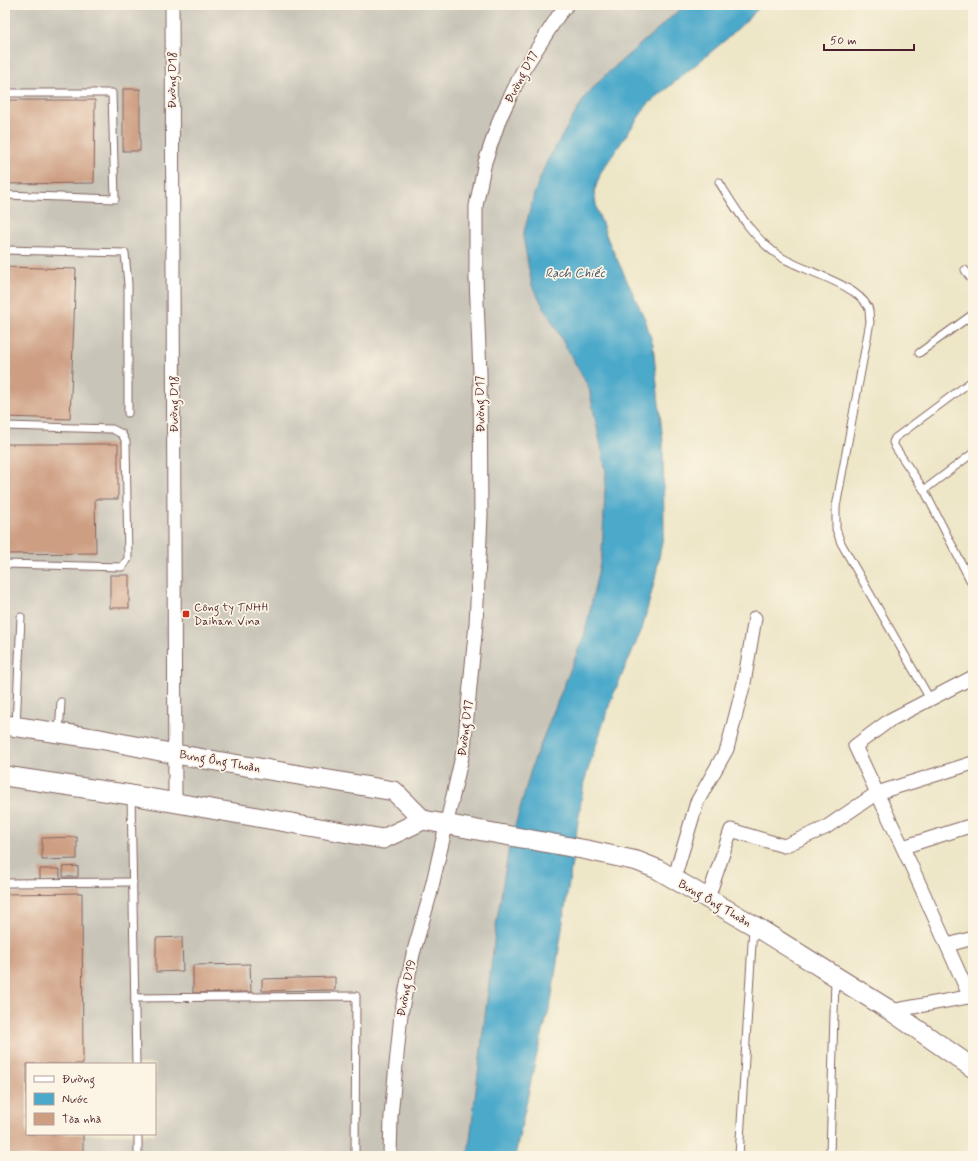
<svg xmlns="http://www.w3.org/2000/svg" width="978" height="1161" font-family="Mynerve,sans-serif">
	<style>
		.industrial { fill: #c8c4b8; fill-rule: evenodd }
		.water { fill: #4ba9ca; stroke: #4a647a }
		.building { fill: #cd9e82 }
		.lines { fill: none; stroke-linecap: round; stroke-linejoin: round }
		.lane-casing { stroke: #836562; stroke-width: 9 }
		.street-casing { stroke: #836562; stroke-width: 15 }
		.secondary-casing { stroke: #836562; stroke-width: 21 }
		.lane { stroke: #fff; stroke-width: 7 }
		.street { stroke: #fff; stroke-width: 13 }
		.secondary { stroke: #fff; stroke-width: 19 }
		.poi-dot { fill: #c8321e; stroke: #fcf5e5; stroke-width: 1.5 }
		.labels { text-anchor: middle; stroke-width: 3.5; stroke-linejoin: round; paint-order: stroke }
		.street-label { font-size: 12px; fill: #4a1f2b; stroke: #fcf5e5 }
		.poi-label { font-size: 12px; fill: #4a1f2b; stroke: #fcf5e5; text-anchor: start }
		.water-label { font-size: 13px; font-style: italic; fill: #4a566b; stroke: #fcf5e5 }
	</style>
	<rect width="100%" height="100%" fill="#fcf5e5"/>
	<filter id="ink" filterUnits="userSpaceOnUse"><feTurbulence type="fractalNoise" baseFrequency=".025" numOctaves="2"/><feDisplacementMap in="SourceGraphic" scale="8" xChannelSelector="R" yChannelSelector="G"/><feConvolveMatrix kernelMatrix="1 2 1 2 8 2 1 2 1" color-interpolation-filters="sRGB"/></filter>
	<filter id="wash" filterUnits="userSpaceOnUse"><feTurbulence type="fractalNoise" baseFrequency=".012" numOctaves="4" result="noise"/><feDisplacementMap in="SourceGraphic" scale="16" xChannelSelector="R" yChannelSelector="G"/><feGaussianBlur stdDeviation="0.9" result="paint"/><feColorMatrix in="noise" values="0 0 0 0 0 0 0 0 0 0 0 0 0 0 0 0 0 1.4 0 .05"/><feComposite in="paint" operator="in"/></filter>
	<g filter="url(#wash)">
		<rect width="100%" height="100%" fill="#ede6c7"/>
		<path class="industrial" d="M5 5H685L602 78 585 97 547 161 535 191 523 236 532 286 589 388 606 471 602 554 585 633 533 763 509 847 496 926 468 1156H5ZM27 1064H155V1134H27Z"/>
		<polygon class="water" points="685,5 762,5 729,37 647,105 601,172 594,192 597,210 608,240 645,319 653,345 663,443 664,531 655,579 642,629 611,700 584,782 551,1002 536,1058 515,1156 468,1156 496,926 509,847 533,763 585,633 602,554 606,471 589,388 532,286 523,236 535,191 547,161 585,97 602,78"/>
		<g id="blocks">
			<g class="building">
				<rect x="123" y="89" width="17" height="62"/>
				<polygon points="5,100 95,100 94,183 5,184"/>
				<polygon points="5,267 76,269 70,419 5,417"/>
				<polygon points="5,444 118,444 118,499 95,499 96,553 5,554"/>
				<rect x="110" y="575" width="19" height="33"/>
				<polygon points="77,837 77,859 42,860 42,838"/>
				<polygon points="78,866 78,877 63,877 63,867"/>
				<polygon points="40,869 60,869 60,879 40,880"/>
				<polygon points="82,893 83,1064 27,1064 27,1134 83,1134 83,1156 5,1156 5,894"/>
				<polygon points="182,937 183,971 156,972 156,938"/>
				<polygon points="250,964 251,992 193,993 193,965"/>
				<polygon points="335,977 335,990 262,991 262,979"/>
			</g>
		</g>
	</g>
	<g filter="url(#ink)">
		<use href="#blocks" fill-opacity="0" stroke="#836562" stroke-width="1"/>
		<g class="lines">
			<defs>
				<g id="lane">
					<polyline points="5,93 112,93 115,199 5,195"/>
					<path d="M719 182C736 209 753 239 781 257 805 272 855 283 868 307 870 311 869 318 870 322L836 507V529L841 543 930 699"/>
					<polyline points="5,250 125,253 128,284 128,413"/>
					<polyline points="965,270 973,282"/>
					<polyline points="919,353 973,314"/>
					<polyline points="5,426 112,429 122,434 126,442 128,559 122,567 5,564"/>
					<polyline points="973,453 924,490 973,586"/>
					<polyline points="924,490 895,447 893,442 895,438 973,380"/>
					<polyline points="16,726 21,617"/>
					<polyline points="59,733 61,702"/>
					<polyline points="131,795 136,1064"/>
					<polyline points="5,883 133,882"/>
					<polyline points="135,998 356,996 355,1156"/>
					<polyline points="138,1134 138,1156"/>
					<polyline points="739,1156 753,927"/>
					<polyline points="830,1156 835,978"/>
				</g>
				<g id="street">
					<polyline points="172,5 175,802"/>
					<polyline points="903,847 973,825"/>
					<polyline points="674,879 697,802 727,749 744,683 755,618"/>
					<polyline points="708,898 731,830 784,846 825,828 877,793 973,763"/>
					<polyline points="948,945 973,938"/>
					<polyline points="970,997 910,863 855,746 890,720 973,677"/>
					<polyline points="891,1011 973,996"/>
					<polyline points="390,1156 391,1116 401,1014 413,954 430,895 464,748 476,624 481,515 480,373 476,278 476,206 485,162 500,118 522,72 558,16 567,5"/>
				</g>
				<g id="secondary">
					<polyline points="5,725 100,739 175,754 394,791 423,820"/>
					<polyline points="5,776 131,795 383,839 423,820 587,850 637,861 657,869 753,925 891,1011 973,1068"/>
				</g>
			</defs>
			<use href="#lane" class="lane-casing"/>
			<use href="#street" class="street-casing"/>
			<use href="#secondary" class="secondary-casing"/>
			<use href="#lane" class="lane"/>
			<use href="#street" class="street"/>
			<use href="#secondary" class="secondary"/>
		</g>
	</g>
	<rect class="poi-dot" x="182" y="610" width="8" height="8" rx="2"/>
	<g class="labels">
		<g class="street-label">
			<text transform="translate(521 77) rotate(-62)" y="4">Đường D17</text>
			<text transform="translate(172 80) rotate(-90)" y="4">Đường D18</text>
			<text transform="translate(174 404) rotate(-90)" y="4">Đường D18</text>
			<text transform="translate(480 404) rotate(-91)" y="4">Đường D17</text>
			<text transform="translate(465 728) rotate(-83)" y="4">Đường D17</text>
			<text transform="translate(220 761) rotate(10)" y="4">Bưng Ông Thoàn</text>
			<text transform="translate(715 903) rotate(30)" y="4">Bưng Ông Thoàn</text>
			<text transform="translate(406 988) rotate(-79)" y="4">Đường D19</text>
		</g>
		<g class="poi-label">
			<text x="194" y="611">Công ty TNHH<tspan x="194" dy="14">Daihan Vina</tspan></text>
		</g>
		<g class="water-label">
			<text x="575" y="277">Rạch Chiếc</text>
		</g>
	</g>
	<rect width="978" height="1161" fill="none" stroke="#fcf5e5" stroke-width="20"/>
	<rect x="26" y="1063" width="130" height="72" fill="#fcf5e5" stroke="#b59f9b"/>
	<rect x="34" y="1076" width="20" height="6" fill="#ffffff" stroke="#b59f9b"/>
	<text x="62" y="1083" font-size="12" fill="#4a1f2b">Đường</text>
	<rect x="34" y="1093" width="20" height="12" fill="#4ba9ca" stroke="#b59f9b"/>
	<text x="62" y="1103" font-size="12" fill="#4a1f2b">Nước</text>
	<rect x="34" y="1113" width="20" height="12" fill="#cd9e82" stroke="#b59f9b"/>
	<text x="62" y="1123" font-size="12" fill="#4a1f2b">Tòa nhà</text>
	<path d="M824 44v6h90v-6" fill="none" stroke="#4a1f2b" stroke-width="2"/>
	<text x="830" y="44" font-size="12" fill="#4a1f2b" stroke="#fcf5e5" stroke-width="3" paint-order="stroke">50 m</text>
</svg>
